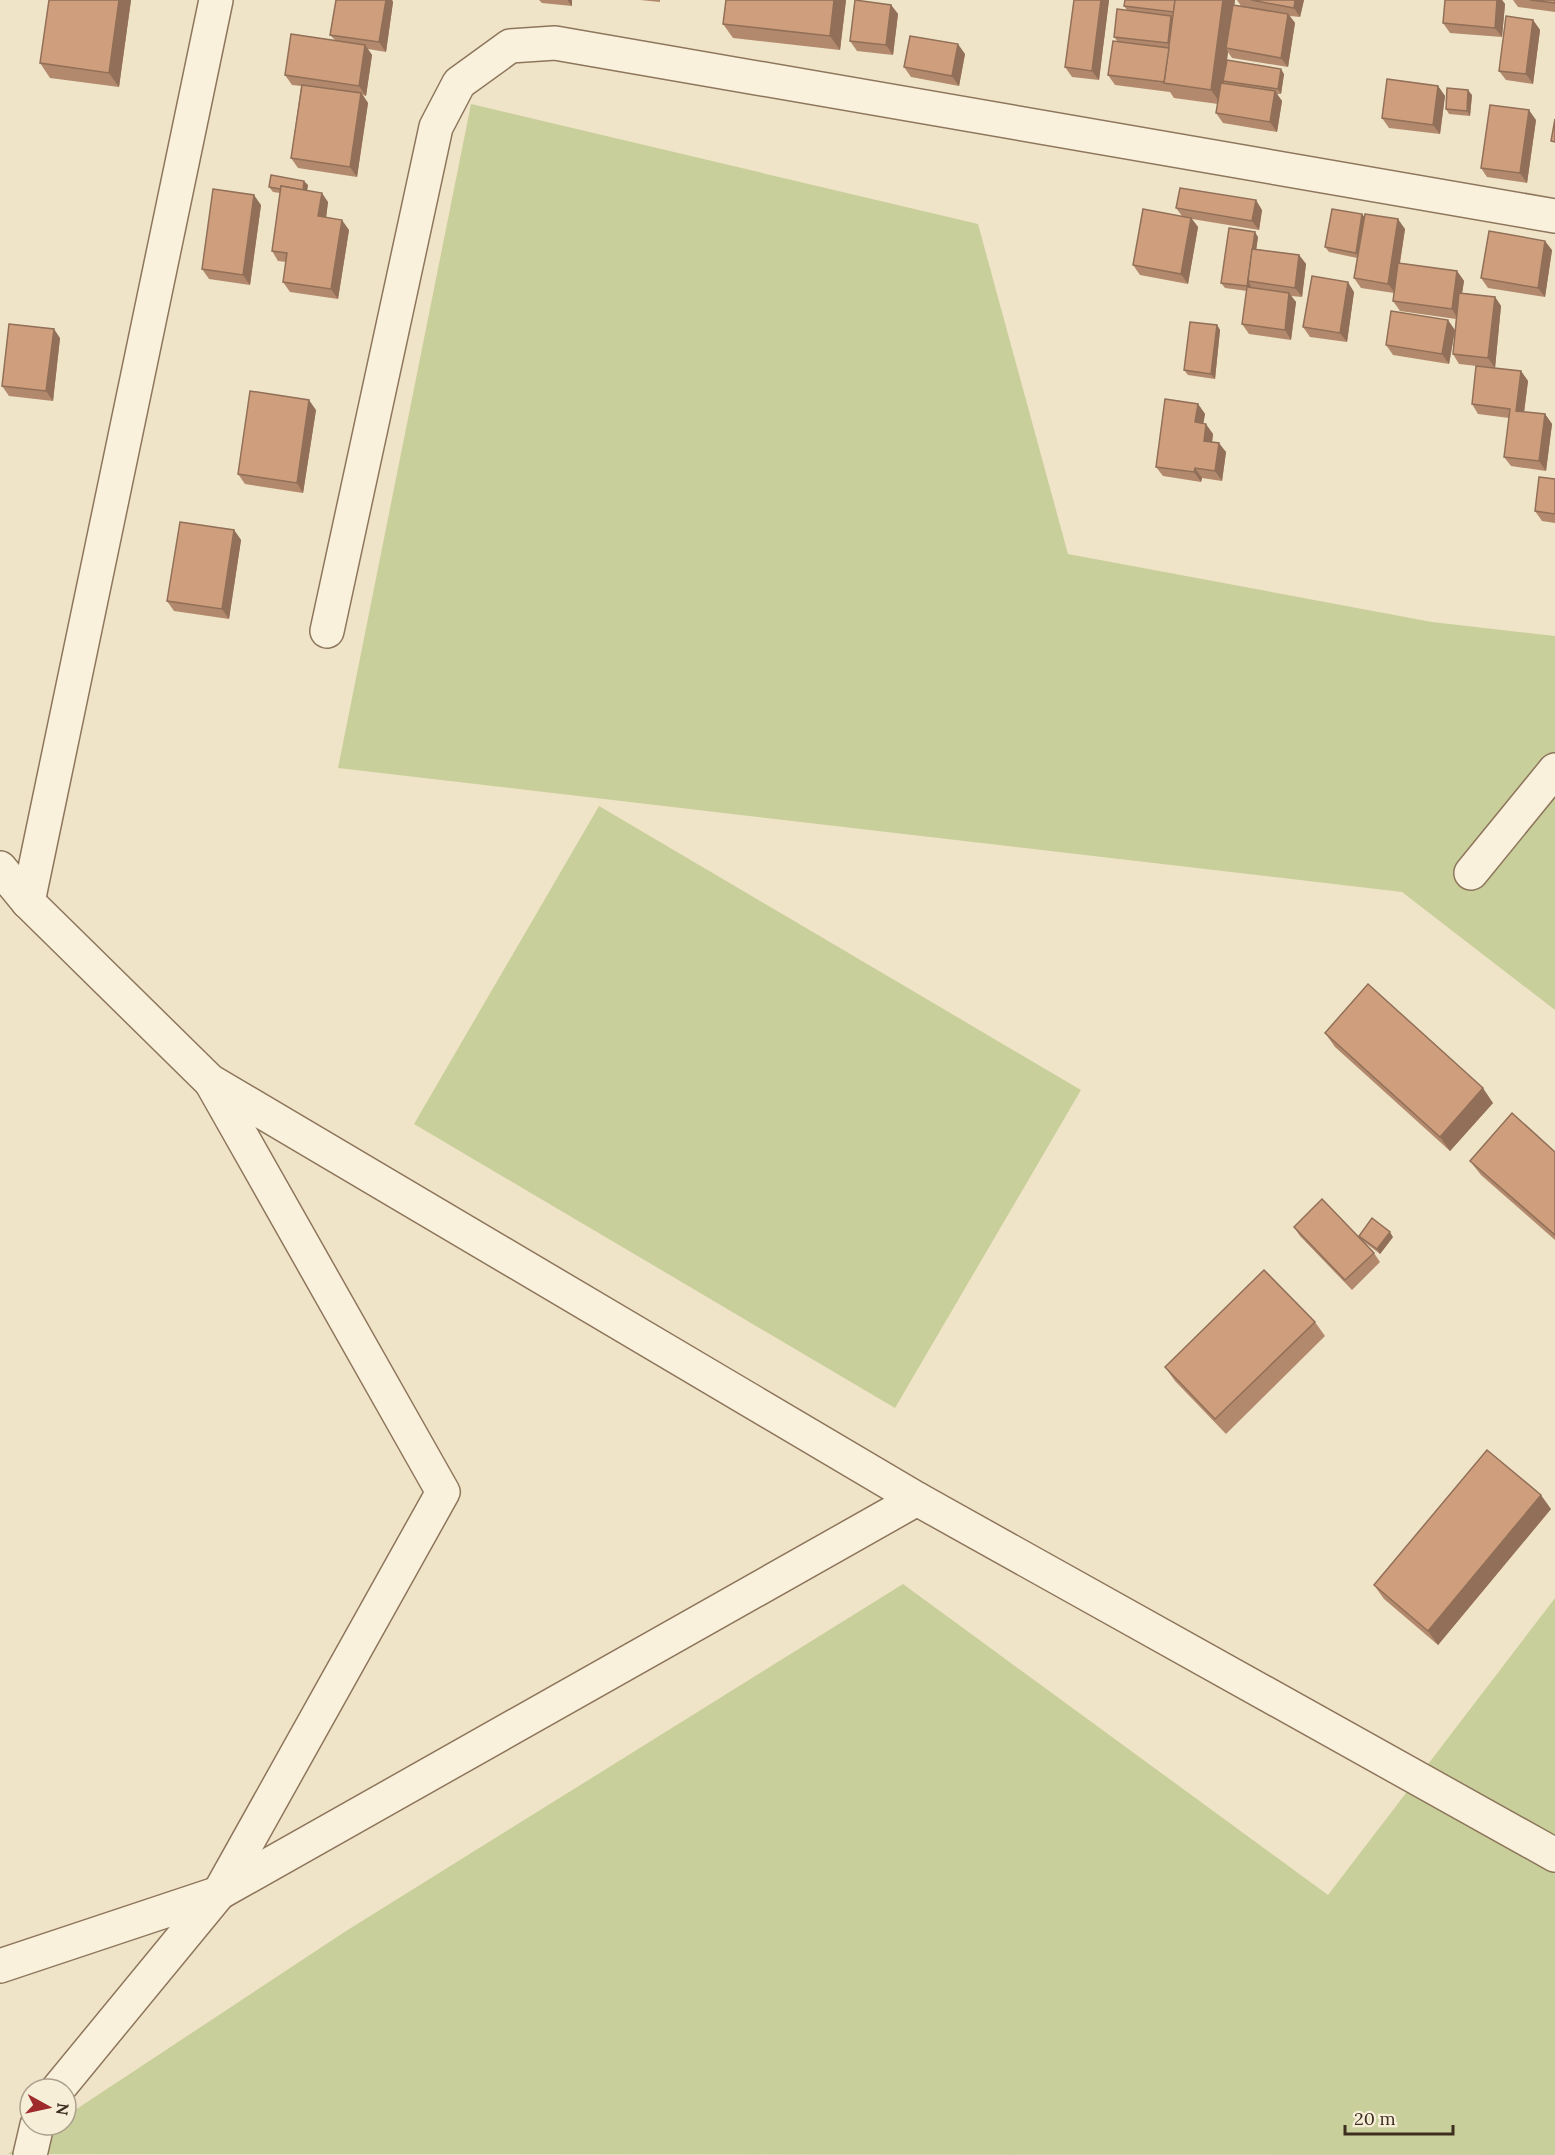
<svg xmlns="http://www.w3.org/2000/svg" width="1555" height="2155" font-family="Lora,serif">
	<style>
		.green { fill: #c9cf9b }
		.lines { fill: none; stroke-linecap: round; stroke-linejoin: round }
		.minor-casing { stroke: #8d765c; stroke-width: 36 }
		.minor { stroke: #faf1dc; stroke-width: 33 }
		.wall { fill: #b2896c }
		.shaded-wall { fill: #916f58 }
		.building { fill: #cf9f7d; stroke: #916f58; stroke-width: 1.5 }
	</style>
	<rect width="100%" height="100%" fill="#f0e4c8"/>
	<g class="green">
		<polygon points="471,104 978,224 1068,554 1432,622 1555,636 1555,1010 1402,892 338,768"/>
		<polygon points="599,806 1081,1090 895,1408 414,1124"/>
		<polygon points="903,1584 1328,1895 1555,1598 1555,2155 8,2154 52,2125 66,2125 66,2116 346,1931"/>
	</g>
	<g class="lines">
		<defs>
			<g id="minor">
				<polyline points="327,631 436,127 459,83 510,46 555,43 1555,216"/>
				<polyline points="0,868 28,902 210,1081 917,1499 1555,1855"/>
				<polyline points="1471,873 1555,770"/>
				<polyline points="28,902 216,0"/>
				<polyline points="0,1966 219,1893 917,1499"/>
				<polyline points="58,2089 219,1893 443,1492 211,1082"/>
				<polyline points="30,2155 37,2125"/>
			</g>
		</defs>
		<use href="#minor" class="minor-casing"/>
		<use href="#minor" class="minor"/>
	</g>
	<g class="wall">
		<polygon points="49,0 131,0 119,87 50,78 40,63"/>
		<polygon points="336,0 392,0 393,2 386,52 368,49 372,55 366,96 363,95 368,103 357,177 298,168 291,158 301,86 292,85 285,75 335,40 330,35"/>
		<polygon points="539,0 572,0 572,6 542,3"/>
		<polygon points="640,0 660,0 660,2"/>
		<polygon points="726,0 846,0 840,50 733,38 723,24"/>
		<polygon points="1074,0 1109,0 1099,80 1072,77 1065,67"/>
		<polygon points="1125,0 1235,0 1234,5 1241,6 1237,0 1304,0 1300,17 1290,16 1295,23 1288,67 1232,58 1228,52 1227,60 1284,74 1281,94 1277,94 1282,101 1277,132 1223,123 1216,113 1218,104 1174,98 1170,92 1115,85 1108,75 1118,42 1114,37 1127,10 1124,6"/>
		<polygon points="1445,0 1502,0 1505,4 1502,37 1450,33 1443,23"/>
		<polygon points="1513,0 1555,0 1555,12 1518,7"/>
		<polygon points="891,5 898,14 893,55 857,51 850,41"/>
		<polygon points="1533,20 1540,30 1533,84 1506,80 1499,71"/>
		<polygon points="965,54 959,86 911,77 904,67"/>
		<polygon points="1438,86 1445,96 1440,134 1389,128 1382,118"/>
		<polygon points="1472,95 1470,116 1449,114 1446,109"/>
		<polygon points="1536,120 1527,183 1487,177 1481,168"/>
		<polygon points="308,185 307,190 328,202 326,218 349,230 338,299 290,292 283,282 286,262 278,261 272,251 280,193 273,192 269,187"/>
		<polygon points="261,205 250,285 209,279 202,269"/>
		<polygon points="1176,208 1262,210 1259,230 1192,219 1198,227 1188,284 1140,275 1133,265 1182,216"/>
		<polygon points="1362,214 1364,217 1405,229 1400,263 1457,271 1464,281 1462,293 1495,297 1501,306 1495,368 1459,364 1453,354 1456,319 1400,311 1393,301 1394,293 1361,288 1354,278 1357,258 1329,252 1325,247"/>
		<polygon points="1258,237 1256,249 1299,255 1306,264 1302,297 1291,296 1296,302 1291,340 1249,334 1242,324 1247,291 1225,288 1221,283"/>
		<polygon points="1552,250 1545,297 1488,288 1481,278"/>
		<polygon points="1354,292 1347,342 1310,337 1303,327"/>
		<polygon points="1217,325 1220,330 1215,379 1188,375 1184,370"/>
		<polygon points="1455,330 1449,364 1393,355 1386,345"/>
		<polygon points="60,338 53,401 9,396 2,386"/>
		<polygon points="1521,371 1528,381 1524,412 1545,414 1552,424 1546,471 1511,466 1504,457 1509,418 1478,414 1472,404"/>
		<polygon points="1198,404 1205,414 1203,423 1213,434 1212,442 1226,452 1222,481 1202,478 1201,482 1163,476 1156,467"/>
		<polygon points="316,410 303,493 245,484 238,474"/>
		<polygon points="1555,479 1555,523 1542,521 1535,511"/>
		<polygon points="234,530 241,540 229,619 174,611 167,601"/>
		<polygon points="1325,1033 1493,1103 1450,1151 1335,1047"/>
		<polygon points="1555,1152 1555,1240 1481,1175 1470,1161"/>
		<polygon points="1294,1227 1362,1241 1359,1236 1393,1237 1380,1254 1363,1241 1374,1253 1380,1262 1352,1290 1300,1236"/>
		<polygon points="1315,1322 1325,1336 1226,1434 1175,1381 1165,1367"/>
		<polygon points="1551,1509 1438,1645 1384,1599 1374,1585"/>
	</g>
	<g class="shaded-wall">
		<polygon points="119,0 131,0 119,87 109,73"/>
		<polygon points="386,0 392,0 393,2 386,52 379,42"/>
		<polygon points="568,0 572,0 572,6 568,1"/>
		<polygon points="834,0 846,0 840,50 830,36"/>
		<polygon points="1101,0 1109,0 1099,80 1092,71"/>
		<polygon points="1223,0 1235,0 1229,49 1226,48 1228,52 1221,104 1211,90"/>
		<polygon points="1295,0 1304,0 1300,17 1294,8"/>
		<polygon points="1497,0 1502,0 1505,4 1502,37 1495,28"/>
		<polygon points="891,5 898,14 893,55 886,45"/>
		<polygon points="1288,14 1295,23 1288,67 1281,58"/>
		<polygon points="1171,16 1178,26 1175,53 1168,43"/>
		<polygon points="1533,20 1540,30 1533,84 1526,74"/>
		<polygon points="958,44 965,54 959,86 952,76"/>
		<polygon points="365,45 372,55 366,96 359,86"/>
		<polygon points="1281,69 1284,74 1281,94 1278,89"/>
		<polygon points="1438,86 1445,96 1440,134 1433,125"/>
		<polygon points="1468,90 1472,95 1470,116 1467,111"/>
		<polygon points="1275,91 1282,101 1277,132 1270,122"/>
		<polygon points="361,93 368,103 357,177 350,167"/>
		<polygon points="1529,110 1536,120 1527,183 1520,173"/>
		<polygon points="304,181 308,185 306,197 303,192"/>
		<polygon points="322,193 328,202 325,226 318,216"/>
		<polygon points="254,195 261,205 250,285 243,275"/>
		<polygon points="1256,200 1262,210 1259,230 1252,221"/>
		<polygon points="1362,214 1366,219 1359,258 1356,253"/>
		<polygon points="1191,218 1198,227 1188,284 1181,274"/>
		<polygon points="1398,219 1405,229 1395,293 1388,284"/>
		<polygon points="342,220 349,230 338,299 331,289"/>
		<polygon points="1255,232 1258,237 1252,282 1248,281 1251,286 1250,291 1247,286"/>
		<polygon points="1545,241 1552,250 1545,297 1538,288"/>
		<polygon points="1299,255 1306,264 1302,297 1295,288"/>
		<polygon points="1457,271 1464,281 1458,319 1452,309"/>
		<polygon points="1348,282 1354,292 1347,342 1340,333"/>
		<polygon points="1289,293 1296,302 1291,340 1285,330"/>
		<polygon points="1495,297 1501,306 1495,368 1488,358"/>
		<polygon points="1448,320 1455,330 1449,364 1442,354"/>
		<polygon points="1217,325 1220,330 1215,379 1211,374"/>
		<polygon points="54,329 60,338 53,401 46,391"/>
		<polygon points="1521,371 1528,381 1523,421 1516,411"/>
		<polygon points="309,400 316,410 303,493 297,483"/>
		<polygon points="1198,404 1205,414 1202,432 1195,422"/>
		<polygon points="1545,414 1552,424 1546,471 1539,461"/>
		<polygon points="1206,424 1213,434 1211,450 1204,441"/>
		<polygon points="1219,443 1226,452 1222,481 1215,471"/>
		<polygon points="1195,468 1202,478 1201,482 1194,472"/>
		<polygon points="234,530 241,540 229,619 222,609"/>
		<polygon points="1483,1088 1493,1103 1450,1151 1440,1137"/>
		<polygon points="1390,1232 1393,1237 1380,1254 1377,1249"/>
		<polygon points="1541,1495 1551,1509 1438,1645 1428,1631"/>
	</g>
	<g class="building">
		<polygon points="49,0 119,0 109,73 40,63"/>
		<polygon points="336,0 386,0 379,42 330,35"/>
		<polygon points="726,0 834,0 830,36 723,24"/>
		<polygon points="855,0 891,5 886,45 850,41"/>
		<polygon points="1074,0 1101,0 1092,71 1065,67"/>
		<polygon points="1125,0 1175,0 1174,12 1124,6"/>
		<polygon points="1175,0 1223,0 1211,90 1164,83"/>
		<polygon points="1251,0 1295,0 1294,8"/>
		<polygon points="1445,0 1497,0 1495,28 1443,23"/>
		<polygon points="1530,0 1555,0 1555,3"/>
		<polygon points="1233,5 1288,14 1281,58 1226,48"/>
		<polygon points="1117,9 1171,16 1168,43 1114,37"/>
		<polygon points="1506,16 1533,20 1526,74 1499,71"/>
		<polygon points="291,34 365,45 359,86 285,75"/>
		<polygon points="910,36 958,44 952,76 904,67"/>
		<polygon points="1113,41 1169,48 1164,82 1108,75"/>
		<polygon points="1227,60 1281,69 1278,89 1223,81"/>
		<polygon points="1387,79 1438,86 1433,125 1382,118"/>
		<polygon points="1221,83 1275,91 1270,122 1216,113"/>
		<polygon points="302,85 361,93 350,167 291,158"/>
		<polygon points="1447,88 1468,90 1467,111 1446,109"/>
		<polygon points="1490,105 1529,110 1520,173 1481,168"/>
		<polygon points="1555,119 1555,142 1551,141"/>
		<polygon points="271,175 304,181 303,190 281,186 281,189 269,187"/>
		<polygon points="281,186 322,193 318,216 342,220 331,289 283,282 287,253 272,251"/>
		<polygon points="1180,188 1256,200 1252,221 1176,208"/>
		<polygon points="213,189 254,195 243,275 202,269"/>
		<polygon points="1143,209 1191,218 1181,274 1133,265"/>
		<polygon points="1332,209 1362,214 1356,253 1325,247"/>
		<polygon points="1365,214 1398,219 1388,284 1354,278"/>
		<polygon points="1229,228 1255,232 1247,286 1221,283"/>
		<polygon points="1489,231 1545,241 1538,288 1481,278"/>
		<polygon points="1252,249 1299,255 1295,288 1248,281"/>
		<polygon points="1398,263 1457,271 1452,309 1393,301"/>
		<polygon points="1312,276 1348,282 1340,333 1303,327"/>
		<polygon points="1247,287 1289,293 1285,330 1242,324"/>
		<polygon points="1459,293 1495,297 1488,358 1453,354"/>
		<polygon points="1391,311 1448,320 1442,354 1386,345"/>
		<polygon points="1190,322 1217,325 1211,374 1184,370"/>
		<polygon points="9,324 54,329 46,391 2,386"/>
		<polygon points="1476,366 1521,371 1516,411 1545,414 1539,461 1504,457 1510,409 1472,404"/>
		<polygon points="250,391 309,400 297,483 238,474"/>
		<polygon points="1165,399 1198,404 1195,422 1206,424 1204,441 1219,443 1215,471 1195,468 1194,472 1156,467"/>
		<polygon points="1539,477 1555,479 1555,514 1535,511"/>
		<polygon points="180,522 234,530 222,609 167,601"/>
		<polygon points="1368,984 1483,1088 1440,1137 1325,1033"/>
		<polygon points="1512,1113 1555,1152 1555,1235 1470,1161"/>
		<polygon points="1322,1199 1374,1253 1345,1280 1294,1227"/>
		<polygon points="1372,1218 1390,1232 1377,1249 1359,1236"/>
		<polygon points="1264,1270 1315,1322 1215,1419 1165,1367"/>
		<polygon points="1487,1450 1541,1495 1428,1631 1374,1585"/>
	</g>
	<g transform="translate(48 2107) rotate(98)"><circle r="28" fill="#f7eed8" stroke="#ada18e" stroke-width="1.5"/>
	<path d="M0-4.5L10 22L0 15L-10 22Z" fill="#9e2a2b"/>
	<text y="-9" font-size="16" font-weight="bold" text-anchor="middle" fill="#3d2e20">N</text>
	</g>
	<path d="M1345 2125v9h108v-9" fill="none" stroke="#3d2e20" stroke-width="3"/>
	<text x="1354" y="2125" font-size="18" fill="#3d2e20" stroke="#f7eed8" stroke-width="4.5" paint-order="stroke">20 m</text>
</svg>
